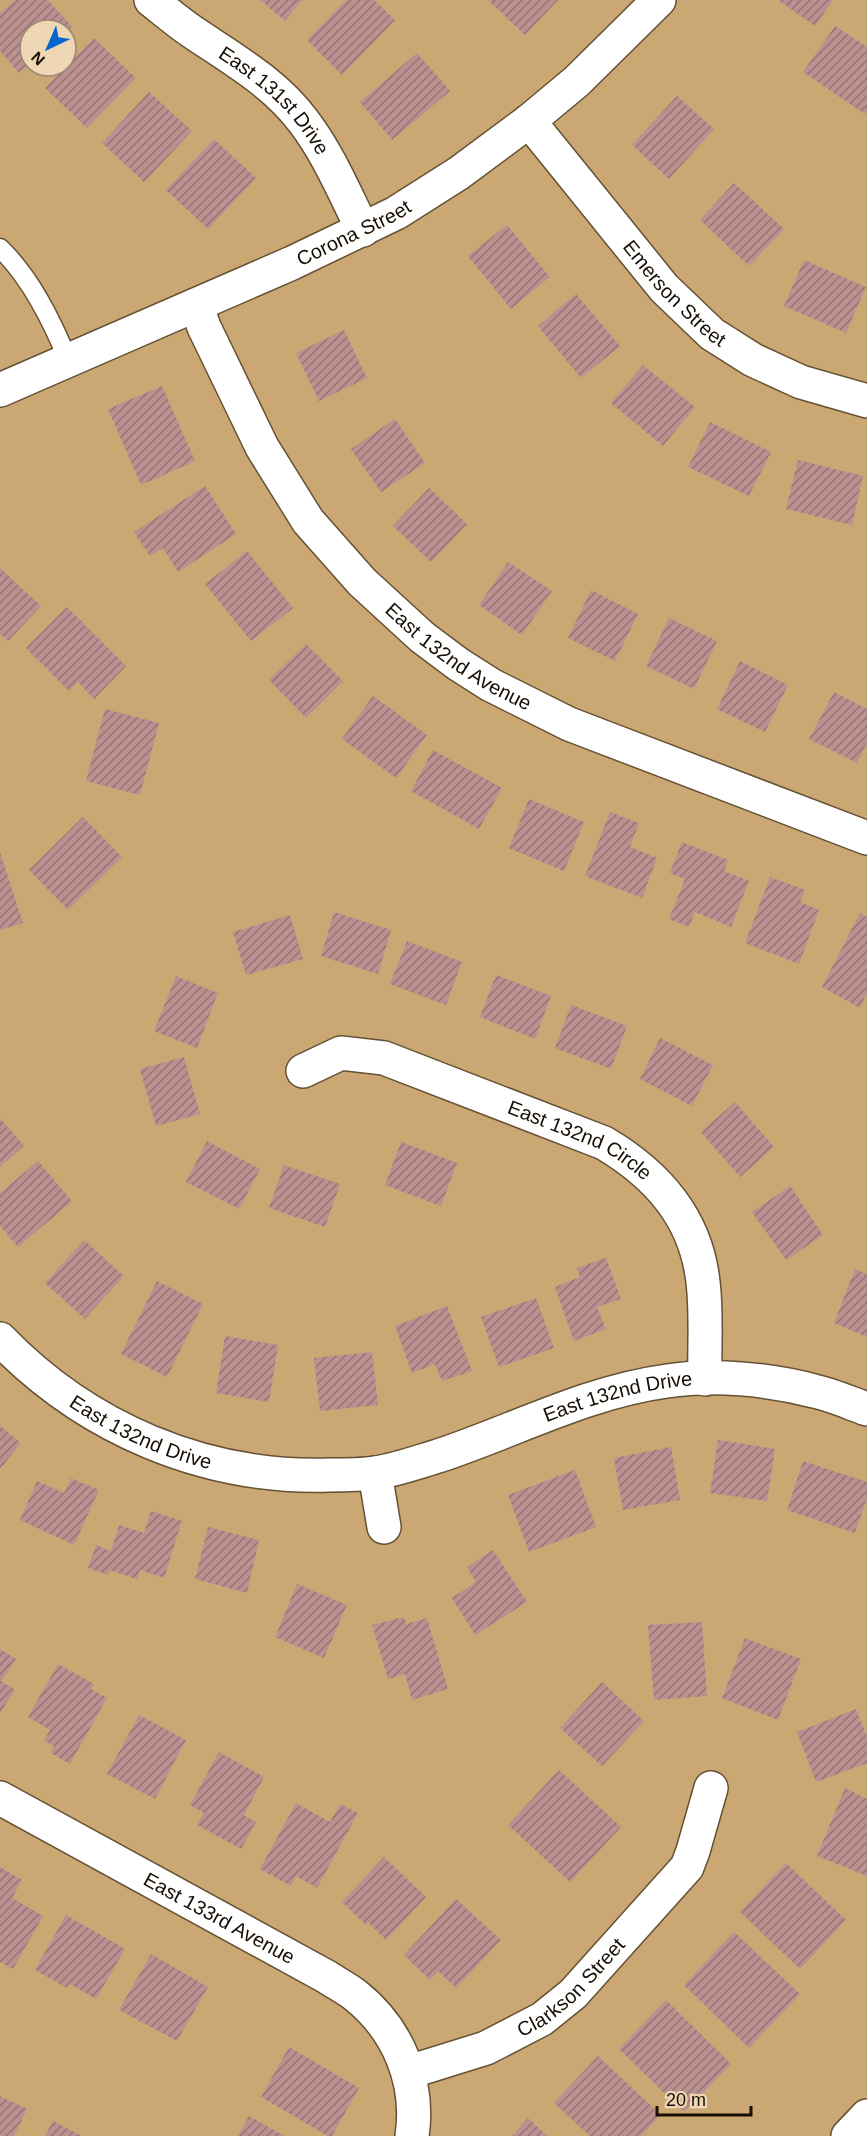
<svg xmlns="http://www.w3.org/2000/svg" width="867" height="2136" font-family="Arial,sans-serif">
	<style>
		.grass { fill: #caa773; fill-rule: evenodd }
		.building { fill: url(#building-hatch) }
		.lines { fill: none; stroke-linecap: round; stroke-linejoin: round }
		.lane-casing { stroke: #655133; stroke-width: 21 }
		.street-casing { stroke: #655133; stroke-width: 36 }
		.secondary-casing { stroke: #655133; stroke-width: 36 }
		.lane { stroke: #fff; stroke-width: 18 }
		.street { stroke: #fff; stroke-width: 33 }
		.secondary { stroke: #fff; stroke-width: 33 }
		.labels { text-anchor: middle; stroke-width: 4.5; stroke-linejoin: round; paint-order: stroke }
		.street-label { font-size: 20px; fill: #170f04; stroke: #efd7b5 }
	</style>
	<defs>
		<pattern id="building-hatch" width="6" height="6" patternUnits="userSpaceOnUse" patternTransform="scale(1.5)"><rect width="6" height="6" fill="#bb9091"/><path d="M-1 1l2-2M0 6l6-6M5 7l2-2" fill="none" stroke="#977474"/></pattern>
	</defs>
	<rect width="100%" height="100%" fill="#efd7b5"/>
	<path class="grass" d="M0 0H867V2136H0ZM30 30H66V66H30Z"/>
	<g class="building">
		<polygon points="15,0 48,0 72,27 66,32 66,30 30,30 30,64 19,73 0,51 0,13"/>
		<polygon points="260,0 302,0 285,21"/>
		<polygon points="346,0 374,0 395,20 342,75 307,40"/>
		<polygon points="488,0 558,0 525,35"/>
		<polygon points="778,0 833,0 815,26"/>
		<polygon points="835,26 867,47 867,111 865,114 803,72"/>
		<polygon points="94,38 136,78 87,128 45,88"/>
		<polygon points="417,53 450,91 392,140 360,102"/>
		<polygon points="149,92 192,131 144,182 102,143"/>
		<polygon points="677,96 714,129 669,179 632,145"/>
		<polygon points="214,139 256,178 208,229 166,190"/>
		<polygon points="734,183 784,229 749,266 700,220"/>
		<polygon points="507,225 550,277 511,309 468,256"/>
		<polygon points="804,260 866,287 846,333 784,306"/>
		<polygon points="576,294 620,346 581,378 538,326"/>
		<polygon points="344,330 367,378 319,401 296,353"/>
		<polygon points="643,365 695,407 663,446 611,403"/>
		<polygon points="162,386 195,461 141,485 108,409"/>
		<polygon points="395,419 425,463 381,492 351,449"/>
		<polygon points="710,422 771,452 749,496 688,467"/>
		<polygon points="798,460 863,476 852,525 786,509"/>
		<polygon points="205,486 236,534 178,572 163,548 150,556 134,532"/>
		<polygon points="429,488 467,524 431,562 393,526"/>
		<polygon points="247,551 293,608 251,641 205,584"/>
		<polygon points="508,562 552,591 522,635 479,605"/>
		<polygon points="0,568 41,606 8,641 0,634"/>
		<polygon points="591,590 638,614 615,661 568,638"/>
		<polygon points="67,607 126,666 94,699 78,682 69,691 26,648"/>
		<polygon points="669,618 717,641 694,689 646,666"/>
		<polygon points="306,644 343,681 306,718 269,680"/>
		<polygon points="740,661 788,685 765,732 717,709"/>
		<polygon points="834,692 867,709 867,743 857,763 809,739"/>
		<polygon points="373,696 427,735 396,778 342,739"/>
		<polygon points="105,709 159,723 140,795 86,781"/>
		<polygon points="433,750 502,788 479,829 411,791"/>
		<polygon points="529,799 584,822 564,871 509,848"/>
		<polygon points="610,812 639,823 630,847 657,858 642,898 585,876"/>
		<polygon points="83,817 122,857 68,910 29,870"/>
		<polygon points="682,842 728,860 724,871 749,881 731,927 695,912 689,927 669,919 685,879 670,873"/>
		<polygon points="0,852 23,923 0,930"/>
		<polygon points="770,877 805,890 800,902 819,910 799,964 745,943"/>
		<polygon points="334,912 391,930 378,974 321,956"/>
		<polygon points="860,913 867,917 867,993 860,1008 822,987"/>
		<polygon points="290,915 303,959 246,975 233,932"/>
		<polygon points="407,941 462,962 446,1005 390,984"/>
		<polygon points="496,975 551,996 535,1039 480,1017"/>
		<polygon points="176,976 218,993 197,1048 154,1031"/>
		<polygon points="571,1005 627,1026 611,1069 555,1048"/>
		<polygon points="660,1038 713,1065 692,1106 640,1079"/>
		<polygon points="184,1057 200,1114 156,1126 140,1069"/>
		<polygon points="735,1102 774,1147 740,1177 701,1132"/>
		<polygon points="0,1118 24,1146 0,1167"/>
		<polygon points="207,1141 260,1169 239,1209 186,1182"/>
		<polygon points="401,1142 457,1163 441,1206 385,1185"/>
		<polygon points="38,1161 72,1201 18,1247 0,1226 0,1193"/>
		<polygon points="284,1165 340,1184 325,1227 269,1208"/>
		<polygon points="790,1186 823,1235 786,1260 752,1212"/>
		<polygon points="84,1240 124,1276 85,1319 45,1283"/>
		<polygon points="606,1258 621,1299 597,1307 606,1329 574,1341 555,1287 580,1277 577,1268"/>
		<polygon points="855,1269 867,1274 867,1337 834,1323"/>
		<polygon points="157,1281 203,1304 167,1377 121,1354"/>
		<polygon points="536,1298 554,1348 499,1367 481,1317"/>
		<polygon points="447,1306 472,1371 442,1381 435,1364 412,1373 395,1326"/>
		<polygon points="225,1336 278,1345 269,1402 216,1393"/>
		<polygon points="372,1352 378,1405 320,1411 314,1358"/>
		<polygon points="0,1426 21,1443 0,1469"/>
		<polygon points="718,1440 775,1449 767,1501 710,1493"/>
		<polygon points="671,1447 680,1500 623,1510 614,1458"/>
		<polygon points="803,1461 867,1482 867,1498 855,1533 787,1510"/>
		<polygon points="575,1470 596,1527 529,1552 508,1495"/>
		<polygon points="71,1478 99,1490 74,1545 20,1520 37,1481 64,1493"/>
		<polygon points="151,1511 182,1521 164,1578 140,1570 137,1579 109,1570 108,1575 88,1568 96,1545 111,1551 119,1525 144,1533"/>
		<polygon points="208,1527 259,1540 247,1593 195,1579"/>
		<polygon points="493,1550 527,1602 475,1635 452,1598 476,1582 467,1567"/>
		<polygon points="297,1584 347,1605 324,1658 275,1637"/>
		<polygon points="404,1617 406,1624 427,1618 448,1689 412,1700 405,1674 388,1679 372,1625"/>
		<polygon points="702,1622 707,1696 654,1700 648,1625"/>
		<polygon points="745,1638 801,1659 778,1720 722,1698"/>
		<polygon points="0,1649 16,1659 1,1681 15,1690 0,1713"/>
		<polygon points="58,1664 94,1684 91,1689 107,1698 70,1764 51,1753 54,1746 44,1741 50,1730 28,1717"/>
		<polygon points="602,1682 644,1721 602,1766 560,1728"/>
		<polygon points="856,1709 867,1737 867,1763 816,1782 797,1732"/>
		<polygon points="139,1715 186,1740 155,1799 107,1774"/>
		<polygon points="219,1752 264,1777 244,1815 256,1822 241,1849 197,1825 204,1813 190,1805"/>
		<polygon points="559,1770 621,1827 570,1882 508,1825"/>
		<polygon points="845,1788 867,1799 867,1876 817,1856"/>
		<polygon points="296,1803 330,1822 340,1804 358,1813 317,1888 296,1876 291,1886 260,1869"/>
		<polygon points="384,1857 426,1897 386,1940 368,1922 366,1925 342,1902"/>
		<polygon points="786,1863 846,1920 800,1969 740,1912"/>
		<polygon points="0,1867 22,1880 12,1898 43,1916 13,1969 0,1962"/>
		<polygon points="456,1899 501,1940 456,1988 438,1971 430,1980 404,1955"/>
		<polygon points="66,1915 125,1949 96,1999 70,1984 67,1988 35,1970"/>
		<polygon points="734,1932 800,1994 749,2048 684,1985"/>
		<polygon points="151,1954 208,1987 177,2041 119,2010"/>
		<polygon points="666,2000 731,2064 684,2112 619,2049"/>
		<polygon points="289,2047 359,2088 332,2136 328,2136 261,2097"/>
		<polygon points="598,2056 661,2115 641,2136 590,2136 554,2103"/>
		<polygon points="0,2096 27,2109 14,2136 0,2136"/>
		<polygon points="249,2116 284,2136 238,2136"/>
		<polygon points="528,2118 547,2136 512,2136"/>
		<polygon points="53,2121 82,2136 45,2136"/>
	</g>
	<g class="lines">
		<defs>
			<path id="lane" d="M0 248C31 278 52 321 68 360"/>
			<g id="street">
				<path id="s1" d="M151 0C165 11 179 23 194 33 234 60 275 83 304 122 329 155 345 194 363 230"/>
				<path id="s2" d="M529 121 664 288 712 334 753 360 801 382 867 401"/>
				<path id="s3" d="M196 305 204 327 262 447 308 521 362 582 422 637 458 664 491 685 569 724 867 838"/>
				<path id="s4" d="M0 390 292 263 396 213 459 173 529 121 577 81 659 0"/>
				<path id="s5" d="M303 1071 341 1053 384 1058 604 1143C658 1175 696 1218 703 1282 707 1314 704 1347 705 1379"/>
				<path id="s6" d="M0 1339C86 1428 204 1479 329 1475 344 1475 360 1475 375 1473 396 1470 418 1462 438 1456 514 1431 586 1392 667 1381 714 1374 768 1379 814 1391 832 1395 850 1403 867 1409"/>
				<polyline points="375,1473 384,1527"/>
				<path id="s7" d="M0 1798 327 1977C336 1983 346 1988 355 1995 398 2029 420 2082 412 2136"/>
				<path id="s8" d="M409 2072 486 2048 542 2019 573 1994 687 1867 693 1851 711 1788"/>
			</g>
			<polyline id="secondary" points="848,2136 867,2116"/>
		</defs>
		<use href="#lane" class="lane-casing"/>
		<use href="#street" class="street-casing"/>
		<use href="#secondary" class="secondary-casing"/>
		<use href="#lane" class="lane"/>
		<use href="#street" class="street"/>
		<use href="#secondary" class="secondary"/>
	</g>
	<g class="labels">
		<g class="street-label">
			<text dy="7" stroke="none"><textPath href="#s1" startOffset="160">East 131st Drive</textPath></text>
			<text dy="7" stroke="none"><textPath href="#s4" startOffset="387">Corona Street</textPath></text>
			<text dy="7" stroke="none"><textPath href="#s2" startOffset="226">Emerson Street</textPath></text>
			<text dy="7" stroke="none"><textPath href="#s3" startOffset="448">East 132nd Avenue</textPath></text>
			<text dy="7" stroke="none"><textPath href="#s5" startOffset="298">East 132nd Circle</textPath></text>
			<text dy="7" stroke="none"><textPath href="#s6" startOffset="668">East 132nd Drive</textPath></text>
			<text dy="7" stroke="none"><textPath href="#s6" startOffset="171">East 132nd Drive</textPath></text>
			<text dy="7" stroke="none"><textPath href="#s7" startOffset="250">East 133rd Avenue</textPath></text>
			<text dy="7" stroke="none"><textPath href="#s8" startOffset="186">Clarkson Street</textPath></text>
		</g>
	</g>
	<g transform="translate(48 48) rotate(224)"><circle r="28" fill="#efd7b5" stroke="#99876e" stroke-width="1.5"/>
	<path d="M0-4.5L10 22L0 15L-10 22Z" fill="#0467cf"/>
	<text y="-9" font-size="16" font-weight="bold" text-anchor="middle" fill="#170f04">N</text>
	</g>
	<path d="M657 2106v9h94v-9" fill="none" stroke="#170f04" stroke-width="3"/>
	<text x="666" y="2106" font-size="18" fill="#170f04" stroke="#efd7b5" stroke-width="4.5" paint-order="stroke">20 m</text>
</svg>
